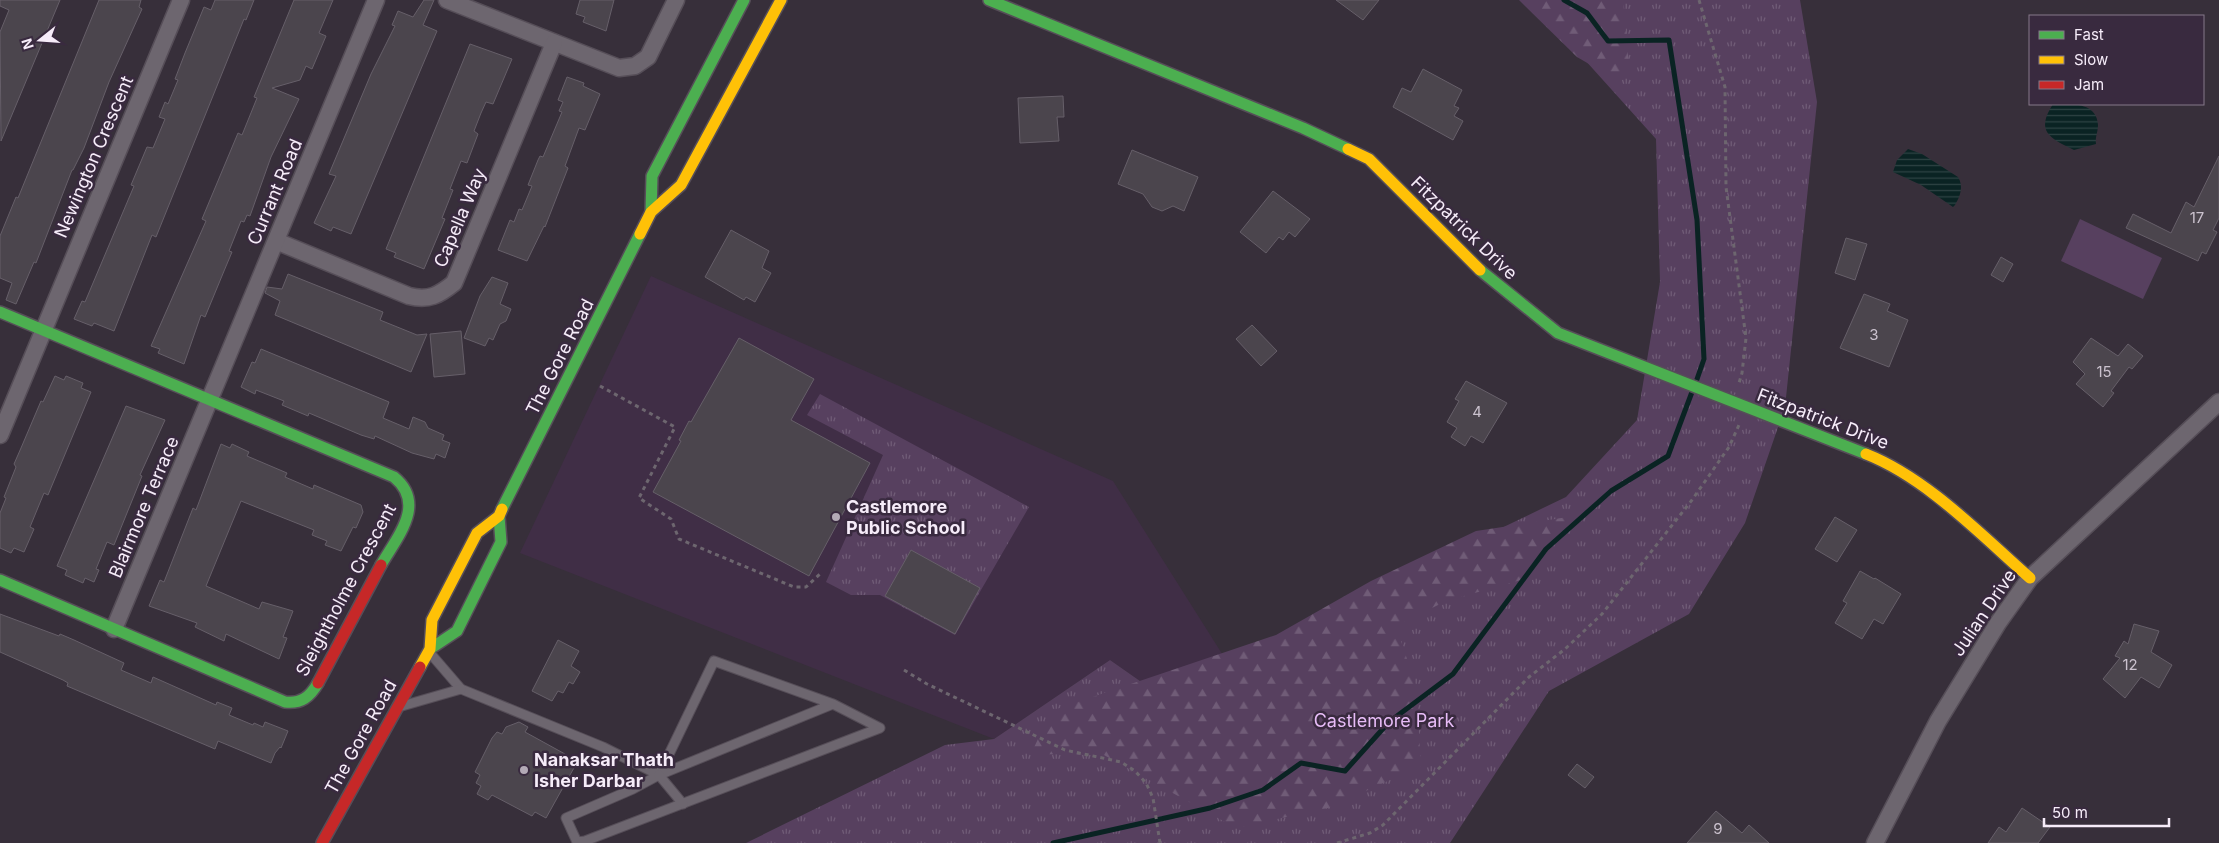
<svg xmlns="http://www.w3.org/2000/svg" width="2219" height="843" font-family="Inter,sans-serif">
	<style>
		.built { fill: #402e46 }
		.grass { fill: url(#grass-tufts) }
		.forest { fill: url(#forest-firs) }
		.pitch { fill: #57405f }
		.water { fill: url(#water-rules) }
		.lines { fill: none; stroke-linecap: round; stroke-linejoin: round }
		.stream { stroke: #0a2323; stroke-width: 5 }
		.building { fill: #4b454d; stroke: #665f69 }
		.lane-casing { stroke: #564e58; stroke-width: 11 }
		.street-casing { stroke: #564e58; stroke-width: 19 }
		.fast-casing { stroke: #564e58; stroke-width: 14 }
		.slow-casing { stroke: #564e58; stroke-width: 14 }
		.jam-casing { stroke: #564e58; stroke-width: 14 }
		.path { stroke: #6d666f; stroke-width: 3; stroke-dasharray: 4 4; stroke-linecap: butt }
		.lane { stroke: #6d666f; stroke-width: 9 }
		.street { stroke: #6d666f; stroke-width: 16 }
		.fast { stroke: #4caf50; stroke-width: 11 }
		.slow { stroke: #ffc107; stroke-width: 11 }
		.jam { stroke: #c62828; stroke-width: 11 }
		.poi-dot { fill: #b3aab6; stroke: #392a3f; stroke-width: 2 }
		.labels { text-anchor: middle; stroke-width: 5; stroke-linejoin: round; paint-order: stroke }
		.number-label { font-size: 15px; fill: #cbc2ce }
		.street-label { font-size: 18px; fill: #f6ecf9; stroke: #392a3f }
		.poi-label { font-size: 18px; font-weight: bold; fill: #f6ecf9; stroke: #392a3f; text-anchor: start }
		.park-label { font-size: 18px; fill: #e7bcf7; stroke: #392a3f }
	</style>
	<defs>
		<pattern id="grass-tufts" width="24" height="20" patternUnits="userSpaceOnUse" patternTransform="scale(1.25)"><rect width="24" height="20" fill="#57405f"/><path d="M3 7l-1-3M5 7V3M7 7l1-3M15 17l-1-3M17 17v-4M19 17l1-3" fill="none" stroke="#705c77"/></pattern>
		<pattern id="forest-firs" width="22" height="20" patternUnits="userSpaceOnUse" patternTransform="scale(1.25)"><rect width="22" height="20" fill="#57405f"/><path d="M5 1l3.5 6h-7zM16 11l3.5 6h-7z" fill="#705c77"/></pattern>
		<pattern id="water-rules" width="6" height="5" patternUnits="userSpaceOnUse" patternTransform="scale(1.25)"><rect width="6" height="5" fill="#0a2323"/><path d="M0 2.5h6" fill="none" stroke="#2e4344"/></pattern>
	</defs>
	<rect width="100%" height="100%" fill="#372f3a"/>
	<polygon class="built" points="651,276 1113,481 1226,660 1150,688 1110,660 994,739 520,553"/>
	<g class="grass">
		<polygon points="1531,0 1800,0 1817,102 1785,407 1745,523 1689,614 1549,691 1450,843 746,843 945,745 994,739 1110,660 1150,688 1226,660 1566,497 1637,420 1660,282 1656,139"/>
		<polygon points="820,394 1029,507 955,635 880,595 851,595 826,582 883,455 807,415"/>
	</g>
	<g class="forest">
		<polygon points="1519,0 1623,0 1630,76 1608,75 1577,57"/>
		<polygon points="1581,515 1521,580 1446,601 1396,626 1416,686 1421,766 1328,808 1236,828 1104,755 1031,754 1051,711 1276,635 1371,581 1476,531"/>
	</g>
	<polygon class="pitch" points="2080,219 2162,258 2143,299 2061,261"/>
	<g class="water">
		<path d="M2053 104C2069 104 2097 101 2098 125 2098 132 2095 137 2096 144L2074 150C2050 138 2035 132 2053 104Z"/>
		<path d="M1908 149 1922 154 1958 177C1964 186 1960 197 1955 205L1953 207 1921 185 1893 172 1897 160Z"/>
	</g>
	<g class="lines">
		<g class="stream">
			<polyline points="1564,0 1587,13 1608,41 1669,40 1697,220 1704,359 1696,382"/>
			<polyline points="1053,843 1210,808 1263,790 1301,763 1345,771 1389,722 1453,674 1546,549 1611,491 1668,456 1692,392"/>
		</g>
	</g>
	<g class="building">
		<polygon points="0,0 60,0 1,141 0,32 9,10 0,6"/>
		<polygon points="99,0 141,0 139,7 142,9 109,82 84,148 73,170 72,170 36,263 34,262 16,304 6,300 12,283 0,278 0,236 16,197 18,198"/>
		<polygon points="215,0 254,0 246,20 244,19 156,237 152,235 114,331 94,323 92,326 74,319 82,301 85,302 134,186 131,185 147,147 153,148 165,119 159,117 165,102 168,104 178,80 175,79 185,53 204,7 211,10"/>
		<polygon points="294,0 333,0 319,33 326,36 312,69 306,66 300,80 272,88 299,99 271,157 250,216 247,215 244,222 241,221 229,251 232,252 224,271 205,317 201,315 184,364 158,353 160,349 151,346 206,221 202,219 238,133 242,135 257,98 254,97"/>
		<polygon points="424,0 434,0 423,25 437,31 351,234 333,227 331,231 314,223 336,176 329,174 371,74 395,26 392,25 398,11 413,17"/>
		<polygon points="580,0 614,0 606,31 583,22 585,17 576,14"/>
		<polygon points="1336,0 1379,0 1363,20"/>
		<polygon points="470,44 512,59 493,104 486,102 481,113 474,131 478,134 467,163 461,161 450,189 453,190 442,218 445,219 424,269 394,257 396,253 386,249"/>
		<polygon points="1423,69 1462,90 1454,106 1459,108 1454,116 1463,121 1453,140 1393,107 1402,88 1411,92"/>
		<polygon points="567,77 584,83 583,86 600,94 585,130 579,128 565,166 568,168 545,227 544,226 527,261 498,250 510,220 514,222 519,209 522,210 532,186 528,185 538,160 540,156 543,157 562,112 559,111 563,102 558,100"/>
		<polygon points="1063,96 1064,117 1057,117 1059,141 1020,143 1018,98"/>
		<polygon points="1132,150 1198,177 1184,211 1173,206 1162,211 1152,207 1143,194 1118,184"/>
		<polygon points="2219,156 2219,218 2213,230 2217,232 2206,254 2202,252 2198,261 2126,228 2133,214 2171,233 2186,202 2194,207"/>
		<polygon points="1273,191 1310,219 1295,237 1289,232 1283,240 1279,237 1266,253 1240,232"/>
		<polygon points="731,230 769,251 762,268 771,273 755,302 746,297 744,300 705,277"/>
		<polygon points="1846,238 1867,244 1855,280 1835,273"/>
		<polygon points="2001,257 2013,264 2003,282 1991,275"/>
		<polygon points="288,274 383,312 380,320 417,335 427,334 411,372 275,315 280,301 265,293 267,287 282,289"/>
		<polygon points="492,277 508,283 500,304 511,309 506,321 500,324 493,340 489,338 485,346 464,338 480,296"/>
		<polygon points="1864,294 1890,304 1887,311 1908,320 1889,367 1840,348"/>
		<polygon points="1252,325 1277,351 1261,366 1236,339"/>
		<polygon points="461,331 465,374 434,377 430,334"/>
		<polygon points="739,338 814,379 791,420 870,463 809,576 653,492 681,441 679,440 689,421 691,422"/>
		<polygon points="2091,338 2118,356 2128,344 2143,356 2132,369 2129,367 2111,391 2114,393 2103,407 2076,384 2085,374 2073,362"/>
		<polygon points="261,349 389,402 383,418 409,429 413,417 425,422 428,428 444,435 442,440 450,443 445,458 436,454 434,459 412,453 375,436 374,439 361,435 309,413 308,416 282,405 284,401 256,390 255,394 241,387 252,362 255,363"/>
		<polygon points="55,376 64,380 66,376 83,383 81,388 91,392 48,495 44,493 30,527 34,529 24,552 14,548 11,553 0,548 0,513 6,498 4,497 16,467 14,464 21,448 41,401 43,402"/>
		<polygon points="1466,381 1507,403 1483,443 1471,436 1465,446 1451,437 1457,428 1447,422 1459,401 1455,399"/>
		<polygon points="126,406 165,420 140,475 142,476 114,545 107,542 96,569 99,570 94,582 85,578 83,583 65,575 67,570 57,566"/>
		<polygon points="221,444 230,448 232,444 249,452 247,456 287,473 285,477 313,489 314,485 361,505 363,512 356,528 353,527 341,551 325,545 327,541 312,535 314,530 241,501 206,586 259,609 262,602 293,611 283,637 287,638 279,659 226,634 224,641 195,627 197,623 149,606 160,580 164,582 193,508 196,510"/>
		<polygon points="1835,517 1857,530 1837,562 1815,549"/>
		<polygon points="911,550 980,588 955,634 885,596"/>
		<polygon points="1860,571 1874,579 1875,578 1901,594 1883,624 1874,619 1862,639 1835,623 1847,603 1843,601"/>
		<polygon points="0,614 59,636 60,634 74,640 124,663 121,670 151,683 153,677 216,705 217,702 232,708 229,715 253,725 254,723 263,727 265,722 288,731 281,748 280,747 275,753 271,763 218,741 215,749 67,686 68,683 63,680 0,652"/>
		<polygon points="2134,624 2159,631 2151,652 2172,665 2159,688 2141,677 2125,698 2103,679 2120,658 2115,656 2124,641 2128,644"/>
		<polygon points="558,640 579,651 571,666 580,672 573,684 569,682 563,693 558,691 552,701 532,691"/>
		<polygon points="519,722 528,727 525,732 565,754 563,759 575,766 546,818 535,812 532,816 492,795 488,800 477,794 481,786 476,783 480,775 475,772 492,738 497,732 502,734 506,727"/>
		<polygon points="1577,764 1594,777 1585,788 1568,775"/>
		<polygon points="2022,808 2050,827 2038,843 1988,843 1999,827 2006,832"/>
		<polygon points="1716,811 1742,833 1749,825 1769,843 1687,843"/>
	</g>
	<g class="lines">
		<defs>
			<g id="lane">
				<polyline points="430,653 461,689 603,747 659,775 714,661 833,704 880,728 585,841 577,842 566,818 633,789 659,775 833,704"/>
				<polyline points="402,706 461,689"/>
				<polyline points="659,775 683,804"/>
			</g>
			<g id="street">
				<polyline points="447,0 619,68 635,66 648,57 676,0"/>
				<path d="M276 241 409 296C429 301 439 295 454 283L554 43"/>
				<polyline points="0,435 181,0"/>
				<polyline points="114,629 376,0"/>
				<polyline points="1875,843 1938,721 1998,623 2030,578 2219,402"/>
			</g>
			<g id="fast">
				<polyline points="989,0 1303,128 1348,149"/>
				<polyline points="651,212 652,176 744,0"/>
				<polyline points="1480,270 1558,333 1866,454"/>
				<path d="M0 312 394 477C427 504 397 537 381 565"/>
				<polyline points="502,509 640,234"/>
				<path d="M0 580 285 702C301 704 310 697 318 683"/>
				<polyline points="430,649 457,631 501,542 499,516"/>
			</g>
			<g id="slow">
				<polyline points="1348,149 1369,159 1480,270"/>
				<polyline points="640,234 651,212 681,185 781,0"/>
				<path d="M1866 454C1927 478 1981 535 2030 578"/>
				<polyline points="420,667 430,649 432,620 477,533 499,516 502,509"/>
			</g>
			<g id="jam">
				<polyline points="318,683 381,565"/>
				<polyline points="322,843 420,667"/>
			</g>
		</defs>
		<use href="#lane" class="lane-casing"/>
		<use href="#street" class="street-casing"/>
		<use href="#fast" class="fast-casing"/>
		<use href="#slow" class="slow-casing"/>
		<use href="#jam" class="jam-casing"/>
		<g class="path">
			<polyline points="1699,0 1725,87 1726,187 1746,338 1742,373 1739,383"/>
			<polyline points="600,386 675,427 639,498 671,519 679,539 794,587 806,587 821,573"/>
			<polyline points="904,670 927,684 1065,750 1121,762 1135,771 1146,783 1153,798 1160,843"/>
			<polyline points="1337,843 1370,833 1383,825 1529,677 1565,649 1602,614 1692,500 1729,447 1739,425"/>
		</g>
		<use href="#lane" class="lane"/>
		<use href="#street" class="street"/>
		<use href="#fast" class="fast"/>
		<use href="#slow" class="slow"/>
		<use href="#jam" class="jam"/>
	</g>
	<g class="poi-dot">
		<circle cx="836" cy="517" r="5"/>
		<circle cx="524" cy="770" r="5"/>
	</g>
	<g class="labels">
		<g class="number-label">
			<text x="2197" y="223">17</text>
			<text x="1874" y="340">3</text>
			<text x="2104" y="377">15</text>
			<text x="1477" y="417">4</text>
			<text x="2130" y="670">12</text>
			<text x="1718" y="834">9</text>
		</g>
		<g class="street-label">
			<text transform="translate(94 157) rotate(-67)" y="6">Newington Crescent</text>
			<text transform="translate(275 192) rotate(-67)" y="6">Currant Road</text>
			<text transform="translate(460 218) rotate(-67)" y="6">Capella Way</text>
			<text transform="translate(1464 228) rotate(44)" y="6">Fitzpatrick Drive</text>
			<text transform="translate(560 357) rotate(-63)" y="6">The Gore Road</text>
			<text transform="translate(1823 419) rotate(21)" y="6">Fitzpatrick Drive</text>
			<text transform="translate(144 507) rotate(-67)" y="6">Blairmore Terrace</text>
			<text transform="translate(346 590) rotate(-62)" y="6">Sleightholme Crescent</text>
			<text transform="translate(1984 613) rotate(-56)" y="6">Julian Drive</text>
			<text transform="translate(361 737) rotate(-61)" y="6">The Gore Road</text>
		</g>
		<g class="poi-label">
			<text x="846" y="513">Castlemore<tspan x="846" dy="21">Public School</tspan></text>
			<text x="534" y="766">Nanaksar Thath<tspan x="534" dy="21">Isher Darbar</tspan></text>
		</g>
		<g class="park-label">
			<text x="1384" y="727">Castlemore Park</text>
		</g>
	</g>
	<rect x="2029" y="15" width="175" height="90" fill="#392a3f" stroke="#857889"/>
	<rect x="2039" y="31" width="25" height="8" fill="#4caf50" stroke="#857889"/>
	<text x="2074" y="40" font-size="15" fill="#f6ecf9">Fast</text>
	<rect x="2039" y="56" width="25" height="8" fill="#ffc107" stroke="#857889"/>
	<text x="2074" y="65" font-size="15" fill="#f6ecf9">Slow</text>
	<rect x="2039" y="81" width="25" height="8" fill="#c62828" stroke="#857889"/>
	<text x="2074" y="90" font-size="15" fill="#f6ecf9">Jam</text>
	<g transform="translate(40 40) rotate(253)" stroke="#392a3f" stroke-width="4" paint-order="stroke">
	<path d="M0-4L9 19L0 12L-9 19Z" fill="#f6ecf9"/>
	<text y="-8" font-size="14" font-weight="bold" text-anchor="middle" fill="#f6ecf9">N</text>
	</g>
	<path d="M2044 818v8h125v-8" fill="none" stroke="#f6ecf9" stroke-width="2.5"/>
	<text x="2052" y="818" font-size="15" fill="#f6ecf9" stroke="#392a3f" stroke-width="4" paint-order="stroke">50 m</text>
</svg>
